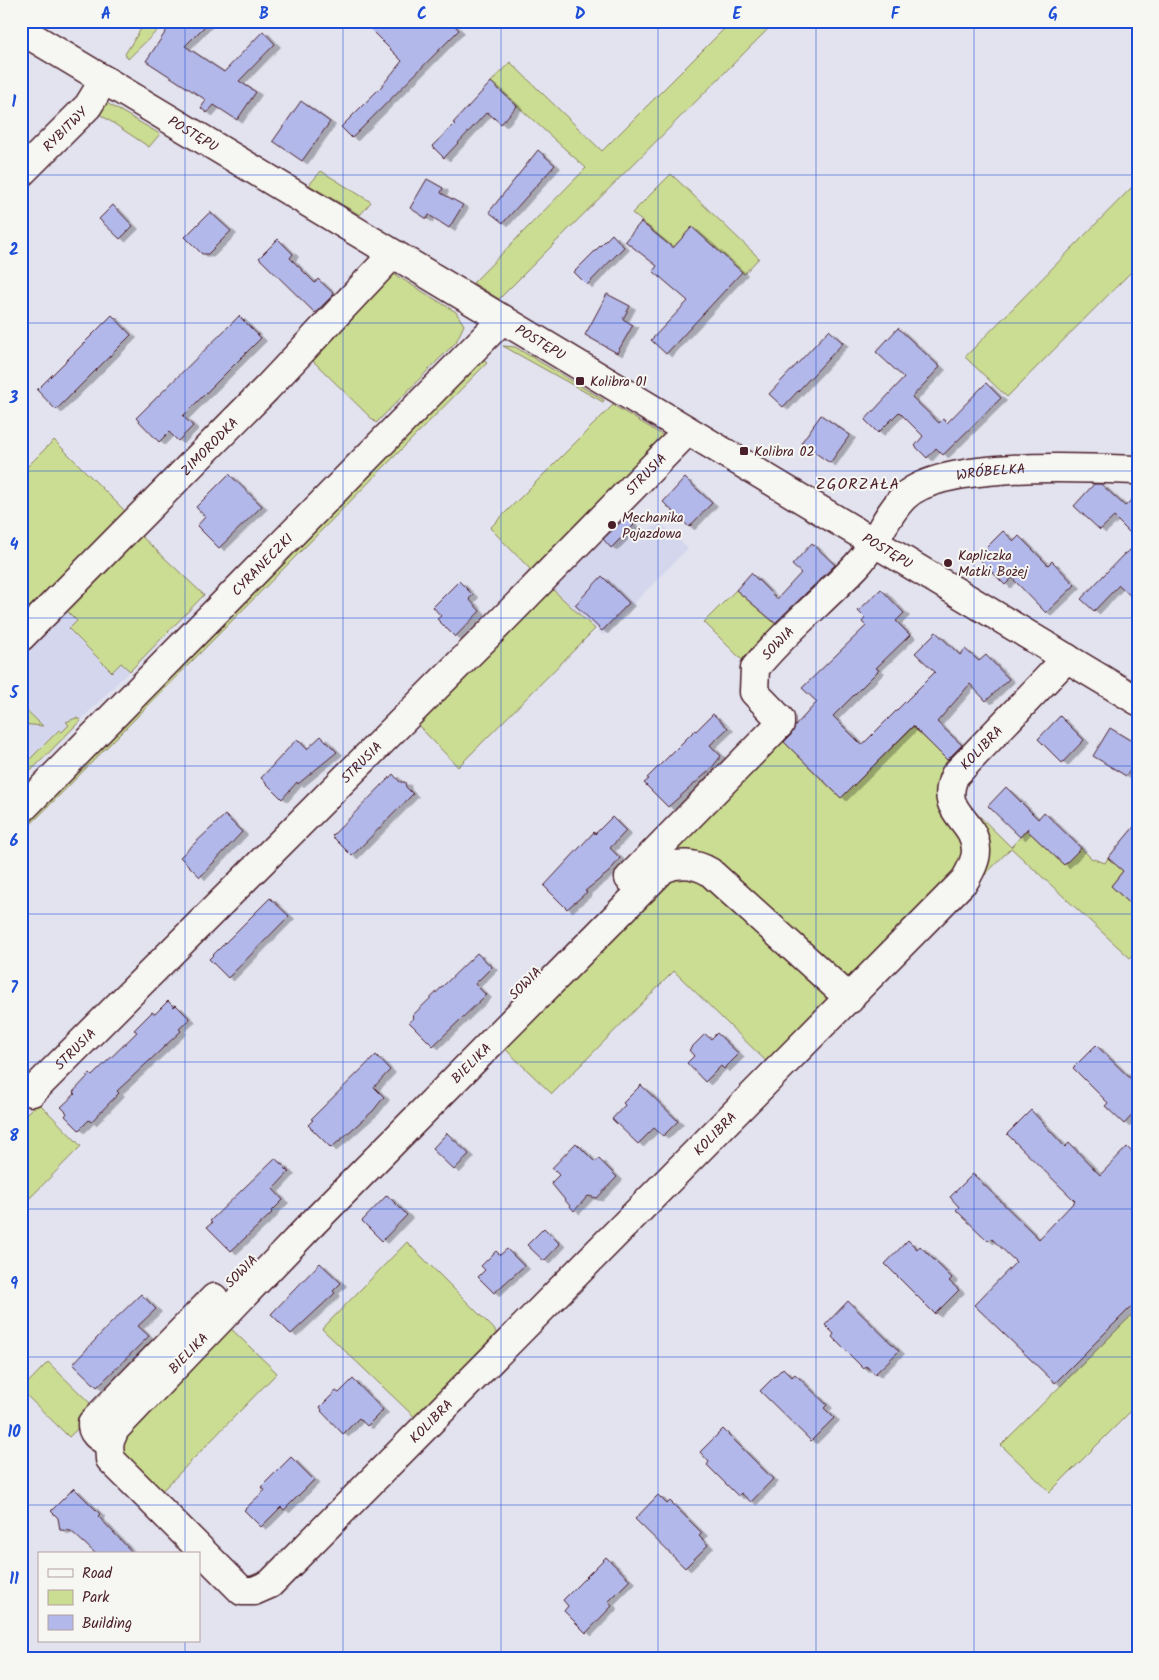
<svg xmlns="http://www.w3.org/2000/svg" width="1159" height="1680" font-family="Kalam,sans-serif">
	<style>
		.built { fill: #d4d6ed }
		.green { fill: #cbdd92; stroke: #8a7e5e }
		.building { fill: #b2b8e9; stroke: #4a1f2b; filter: url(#shadow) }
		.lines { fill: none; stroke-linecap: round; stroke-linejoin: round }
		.minor-casing { stroke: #4a1f2b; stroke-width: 31 }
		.minor { stroke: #f6f6f2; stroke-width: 28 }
		.grid { fill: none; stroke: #1d4ed8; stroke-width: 1; stroke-opacity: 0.55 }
		.poi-dot { fill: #4a1f2b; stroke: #f6f6f2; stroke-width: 2 }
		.labels { text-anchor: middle; stroke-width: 4; stroke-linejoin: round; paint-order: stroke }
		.street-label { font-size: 14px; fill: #4a1f2b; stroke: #f6f6f2 }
		.poi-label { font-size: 14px; fill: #4a1f2b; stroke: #f6f6f2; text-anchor: start }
		.quarter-label { font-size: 16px; letter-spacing: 1px; fill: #4a1f2b; stroke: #f6f6f2 }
		.neatline { fill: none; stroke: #1d4ed8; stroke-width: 2 }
		.grid-label { font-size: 16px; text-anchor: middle; font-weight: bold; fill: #1d4ed8 }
	</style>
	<defs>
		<filter id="shadow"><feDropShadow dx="5.5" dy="3" stdDeviation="0" flood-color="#0004"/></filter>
	</defs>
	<rect width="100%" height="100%" fill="#e2e3ef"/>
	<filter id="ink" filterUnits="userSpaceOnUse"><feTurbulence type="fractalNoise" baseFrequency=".02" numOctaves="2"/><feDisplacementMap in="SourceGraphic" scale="10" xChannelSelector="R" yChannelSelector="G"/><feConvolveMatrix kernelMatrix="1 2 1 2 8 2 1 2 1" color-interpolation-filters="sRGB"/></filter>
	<g filter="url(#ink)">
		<g class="built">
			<polygon points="623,514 641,532 661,524 688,548 603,635 550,587"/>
			<polygon points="119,552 204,595 21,781 21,651"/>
		</g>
		<g class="green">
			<polygon points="146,21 167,21 128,59 125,54"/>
			<polygon points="732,21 776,21 499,299 473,283 586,168 491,82 510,62 602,151"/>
			<polygon points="105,102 160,134 149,147 95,111"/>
			<polygon points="321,171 371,202 360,215 309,185"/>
			<polygon points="671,174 759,258 744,274 692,227 673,248 632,213"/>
			<polygon points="1138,181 1138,265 1007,397 965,357"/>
			<polygon points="389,271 456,312 464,325 456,342 376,423 308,356"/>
			<polygon points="503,346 515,347 604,400 603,402"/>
			<polygon points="480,357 487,363 21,834 21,820"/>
			<polygon points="613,405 664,436 533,572 490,528"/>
			<polygon points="54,440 129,515 25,620 21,616 21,473"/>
			<polygon points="138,533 204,595 130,671 121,663 112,672 69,629 77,621 64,608"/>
			<polygon points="550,587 595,629 458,767 417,724"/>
			<polygon points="736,590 778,626 743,661 704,622"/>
			<polygon points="1042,665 958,757 965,865 862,973 847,979 665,857 782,740 841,798 913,727 948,760"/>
			<polygon points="21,705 43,726 21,724"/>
			<polygon points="76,718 81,720 21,781 21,768 59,730 62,732 69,725 66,722"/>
			<polygon points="962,799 1011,847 1027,830 1064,865 1081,848 1091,858 1105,863 1108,858 1123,871 1111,886 1138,911 1138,950 1130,958 1011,848 978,882"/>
			<polygon points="700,876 833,999 772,1067 674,971 552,1094 499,1043 666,877"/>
			<polygon points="38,1102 81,1146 21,1207 21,1119"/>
			<polygon points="407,1242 494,1329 501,1341 422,1424 322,1329"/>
			<polygon points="1138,1309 1138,1404 1050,1492 1001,1445"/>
			<path d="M224 1322 277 1373 160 1493C138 1471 118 1462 122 1429Z"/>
			<polygon points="48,1362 97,1410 69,1437 21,1390"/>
		</g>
		<g class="building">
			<polygon points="173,21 210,21 185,46 224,72 263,31 275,44 239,81 256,92 237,120 214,105 207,113 201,108 206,100 146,61"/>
			<polygon points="362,21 450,21 459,30 352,138 341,127 381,87 402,61"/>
			<polygon points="491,82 517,106 501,124 487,112 444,158 432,146 455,124 453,123"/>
			<polygon points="301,101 330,122 302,161 273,141"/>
			<polygon points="538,150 555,165 503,223 489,212"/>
			<polygon points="427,179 443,188 441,193 463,205 449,228 429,215 427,219 410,208"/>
			<polygon points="113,205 133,226 120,239 99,219"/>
			<polygon points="210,212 231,231 208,254 202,254 185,237"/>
			<polygon points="641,222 673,248 692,227 742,272 666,354 651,340 688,301 653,271 657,266 625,241"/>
			<polygon points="612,234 624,247 587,285 574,272"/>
			<polygon points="278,239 293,254 290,258 315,283 318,279 334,294 315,313 259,258"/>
			<polygon points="607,294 630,306 623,319 633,325 617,353 585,335"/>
			<polygon points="112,315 131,335 56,410 37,390"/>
			<polygon points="239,316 261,338 183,416 193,426 178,441 169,432 159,442 136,418"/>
			<polygon points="898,328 940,367 912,397 939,423 943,419 947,423 986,383 1001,398 943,455 936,448 927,458 915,446 923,436 899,412 878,433 865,420 904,378 876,352"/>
			<polygon points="829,330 843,343 783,407 769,394"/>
			<polygon points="821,415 850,435 830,463 801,443"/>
			<polygon points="229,474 262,506 219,548 197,526 205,517 196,507"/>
			<polygon points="685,478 712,503 689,527 663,502"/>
			<polygon points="1094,484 1101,484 1125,506 1138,494 1138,541 1114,517 1100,530 1074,506"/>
			<polygon points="626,517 634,525 611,548 603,539"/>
			<polygon points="1003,531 1014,541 1019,536 1048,565 1052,561 1075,585 1046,613 1012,578 1005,585 977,557"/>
			<polygon points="812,543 835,565 775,623 736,590 751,573 777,599 801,573 792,565"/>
			<polygon points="1138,545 1138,603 1119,585 1094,611 1081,599 1124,554"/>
			<polygon points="602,576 629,603 602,631 575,605"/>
			<polygon points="459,581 473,595 469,599 480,611 455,637 437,619 441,616 433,607"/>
			<polygon points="881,589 904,613 896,621 910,635 876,668 879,670 833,716 862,745 935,672 915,653 936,632 960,655 965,649 979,661 986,655 1009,679 986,701 970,684 937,722 962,745 947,760 913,726 841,798 784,742 791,735 795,726 817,702 802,688 866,626 862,622 865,618 858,611"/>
			<polygon points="713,714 728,728 710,745 721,756 710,770 668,807 644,783 649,779 647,778 695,730 696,731"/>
			<polygon points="1060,716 1084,740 1062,763 1038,739"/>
			<polygon points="1110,728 1138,745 1138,758 1126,776 1093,756"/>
			<polygon points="321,736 337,752 298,784 297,782 282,799 261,778 297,739 307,749"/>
			<polygon points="393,774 400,782 405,782 406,787 413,794 352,856 332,836"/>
			<polygon points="1006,787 1038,819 1044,812 1081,848 1064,865 1027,830 1028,828 1020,837 988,806"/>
			<polygon points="225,815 242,832 200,877 180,857"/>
			<polygon points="612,817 626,831 610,848 620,858 609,872 585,891 587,892 567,909 544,886 594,832 595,834"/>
			<polygon points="1138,822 1138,911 1111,886 1123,871 1108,858"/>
			<polygon points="270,898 289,916 228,978 209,959"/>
			<polygon points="477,953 492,967 475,984 486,995 433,1046 409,1022 414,1018 412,1016"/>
			<polygon points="168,1001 174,1007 176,1005 190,1019 179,1029 181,1031 130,1079 117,1091 119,1093 91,1122 89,1120 79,1130 65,1116 67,1113 61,1107 75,1094 73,1092 90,1074 92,1076 137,1032 134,1030 152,1012 155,1014"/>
			<polygon points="717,1033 739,1054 724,1069 721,1066 705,1082 687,1063 694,1056 689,1050 705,1034 711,1039"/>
			<polygon points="1096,1045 1138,1086 1138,1109 1124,1124 1105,1106 1108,1103 1073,1068"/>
			<polygon points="376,1055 390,1070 374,1087 384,1097 373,1111 331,1148 308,1125 313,1120 311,1119"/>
			<polygon points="641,1085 678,1121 663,1136 654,1128 638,1144 612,1119 625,1105 623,1103"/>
			<polygon points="1031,1110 1065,1147 1069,1143 1100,1175 1127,1147 1138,1158 1138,1300 1055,1383 974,1305 1016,1262 991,1238 988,1241 956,1210 959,1207 950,1197 973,1174 1039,1239 1075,1201 1007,1134"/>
			<polygon points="447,1133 469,1154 454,1170 432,1149"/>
			<polygon points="576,1143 595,1162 599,1159 617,1177 597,1198 588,1196 574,1211 551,1183 559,1175 552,1168"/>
			<polygon points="275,1158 289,1172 273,1189 283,1200 271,1212 272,1213 231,1251 207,1227 212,1223 210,1221"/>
			<polygon points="387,1195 407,1215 382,1241 362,1221"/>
			<polygon points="544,1228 560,1244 544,1261 527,1245"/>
			<polygon points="908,1240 917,1249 920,1246 952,1278 949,1281 959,1290 935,1314 885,1264"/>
			<polygon points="507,1249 524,1266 494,1293 478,1277 485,1270 481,1266 496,1251 500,1255"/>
			<polygon points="320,1263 341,1283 333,1291 335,1293 291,1334 271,1314"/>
			<polygon points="141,1294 156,1309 138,1326 149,1336 97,1387 73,1364 110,1324"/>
			<polygon points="848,1301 899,1351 875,1374 866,1366 864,1369 832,1337 834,1334 825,1325"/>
			<polygon points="783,1368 792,1377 795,1374 827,1405 824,1408 834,1418 811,1441 760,1391"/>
			<polygon points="353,1379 383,1410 367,1426 359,1418 343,1434 321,1411 322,1410 320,1407 336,1391 339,1393"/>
			<polygon points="723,1429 773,1479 751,1502 741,1493 738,1496 707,1465 709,1462 700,1452"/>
			<polygon points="291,1457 314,1480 284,1510 281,1507 261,1527 244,1510 265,1490 261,1487"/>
			<polygon points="74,1488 100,1514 98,1516 134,1554 96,1554 71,1531 60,1530 58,1518 51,1511"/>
			<polygon points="658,1495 667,1504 670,1501 702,1533 699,1536 708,1545 685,1568 635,1519"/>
			<polygon points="606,1557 630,1580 608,1602 612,1606 586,1633 564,1611 568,1606 563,1600"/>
		</g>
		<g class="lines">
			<defs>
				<g id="minor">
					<path id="s1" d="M21 30 1138 701"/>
					<path id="s2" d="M21 173 88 106 104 80"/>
					<path id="s3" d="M21 637 266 389 393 254"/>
					<path id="s4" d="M21 810 503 319"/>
					<path id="s5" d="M629 878 780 724V719L754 692 755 668C785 631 824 600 857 565 876 545 884 517 904 497 942 460 1086 468 1138 470"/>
					<path id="s6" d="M850 999 710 872C695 863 678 862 663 869L309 1227 115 1429 109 1443 110 1459 242 1591H254L270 1584 965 880C970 871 976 861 976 851 976 817 937 814 955 775L1067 658"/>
					<path id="s7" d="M32 1092 485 638 679 440 685 429"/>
					<path d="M109 1443C100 1438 91 1434 92 1423L214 1298"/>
				</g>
			</defs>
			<use href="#minor" class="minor-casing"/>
			<use href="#minor" class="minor"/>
		</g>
	</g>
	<path class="grid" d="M185 21V1554M343 21V1659M501 21V1659M658 21V1659M816 21V1659M974 21V1659M21 175H1138M21 323H1138M21 471H1138M21 618H1138M21 766H1138M21 914H1138M21 1062H1138M21 1209H1138M21 1357H1138M21 1505H1138M185 1641V1659"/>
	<g class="poi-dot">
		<rect x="575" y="376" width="10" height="10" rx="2.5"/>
		<rect x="739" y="446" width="10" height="10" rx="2.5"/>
		<circle cx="612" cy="525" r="5"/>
		<circle cx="948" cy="563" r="5"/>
	</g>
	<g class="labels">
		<g class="street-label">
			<text dy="5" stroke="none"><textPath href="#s2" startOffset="62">RYBITWY</textPath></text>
			<text dy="5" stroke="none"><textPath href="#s1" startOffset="201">POSTĘPU</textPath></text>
			<text dy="5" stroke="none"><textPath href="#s1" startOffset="606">POSTĘPU</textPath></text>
			<text dy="5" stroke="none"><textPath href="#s3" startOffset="268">ZIMORODKA</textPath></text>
			<text dy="5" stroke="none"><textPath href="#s5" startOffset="602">WRÓBELKA</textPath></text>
			<text dy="5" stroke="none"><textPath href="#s7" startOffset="871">STRUSIA</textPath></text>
			<text dy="5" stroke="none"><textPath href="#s1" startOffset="1011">POSTĘPU</textPath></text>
			<text dy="5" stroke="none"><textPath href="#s4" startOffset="344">CYRANECZKI</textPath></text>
			<text dy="5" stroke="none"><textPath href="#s5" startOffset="316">SOWIA</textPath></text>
			<text dy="5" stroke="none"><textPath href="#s6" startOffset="2411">KOLIBRA</textPath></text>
			<text dy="5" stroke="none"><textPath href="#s7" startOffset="466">STRUSIA</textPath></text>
			<text transform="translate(525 983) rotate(-45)" y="5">SOWIA</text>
			<text dy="5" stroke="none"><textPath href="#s7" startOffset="61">STRUSIA</textPath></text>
			<text transform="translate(471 1063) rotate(-45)" y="5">BIELIKA</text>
			<text dy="5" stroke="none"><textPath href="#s6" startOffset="1902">KOLIBRA</textPath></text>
			<text transform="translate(241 1271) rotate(-45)" y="5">SOWIA</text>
			<text transform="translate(188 1353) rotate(-46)" y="5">BIELIKA</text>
			<text dy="5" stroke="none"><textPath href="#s6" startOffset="1498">KOLIBRA</textPath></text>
		</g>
		<g class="poi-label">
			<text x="590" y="386">Kolibra 01</text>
			<text x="754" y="456">Kolibra 02</text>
			<text x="622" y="522">Mechanika<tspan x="622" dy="16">Pojazdowa</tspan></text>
			<text x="958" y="560">Kapliczka<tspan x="958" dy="16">Matki Bożej</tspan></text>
		</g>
		<g class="quarter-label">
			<text x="858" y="489">ZGORZAŁA</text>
		</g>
	</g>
	<rect width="1159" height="1680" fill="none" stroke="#f6f6f2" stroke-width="55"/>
	<rect x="38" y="1552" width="162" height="90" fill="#f6f6f2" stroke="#b1a0a2"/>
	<rect x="48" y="1569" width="25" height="8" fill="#f6f6f2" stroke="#b1a0a2"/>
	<text x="82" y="1578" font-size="15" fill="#4a1f2b">Road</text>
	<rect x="48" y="1590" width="25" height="15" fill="#cbdd92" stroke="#b1a0a2"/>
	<text x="82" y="1602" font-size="15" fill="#4a1f2b">Park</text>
	<rect x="48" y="1615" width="25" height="15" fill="#b2b8e9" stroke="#b1a0a2"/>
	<text x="82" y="1628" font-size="15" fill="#4a1f2b">Building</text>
	<rect x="28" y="28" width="1104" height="1624" class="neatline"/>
	<g class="grid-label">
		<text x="106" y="19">A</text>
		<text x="264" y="19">B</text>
		<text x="422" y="19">C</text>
		<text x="580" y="19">D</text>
		<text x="737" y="19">E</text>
		<text x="895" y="19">F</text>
		<text x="1053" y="19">G</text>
		<text x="14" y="107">1</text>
		<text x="14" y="255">2</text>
		<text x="14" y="403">3</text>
		<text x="14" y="550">4</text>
		<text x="14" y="698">5</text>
		<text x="14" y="846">6</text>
		<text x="14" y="993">7</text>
		<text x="14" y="1141">8</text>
		<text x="14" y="1289">9</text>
		<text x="14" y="1437">10</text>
		<text x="14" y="1584">11</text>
	</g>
</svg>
